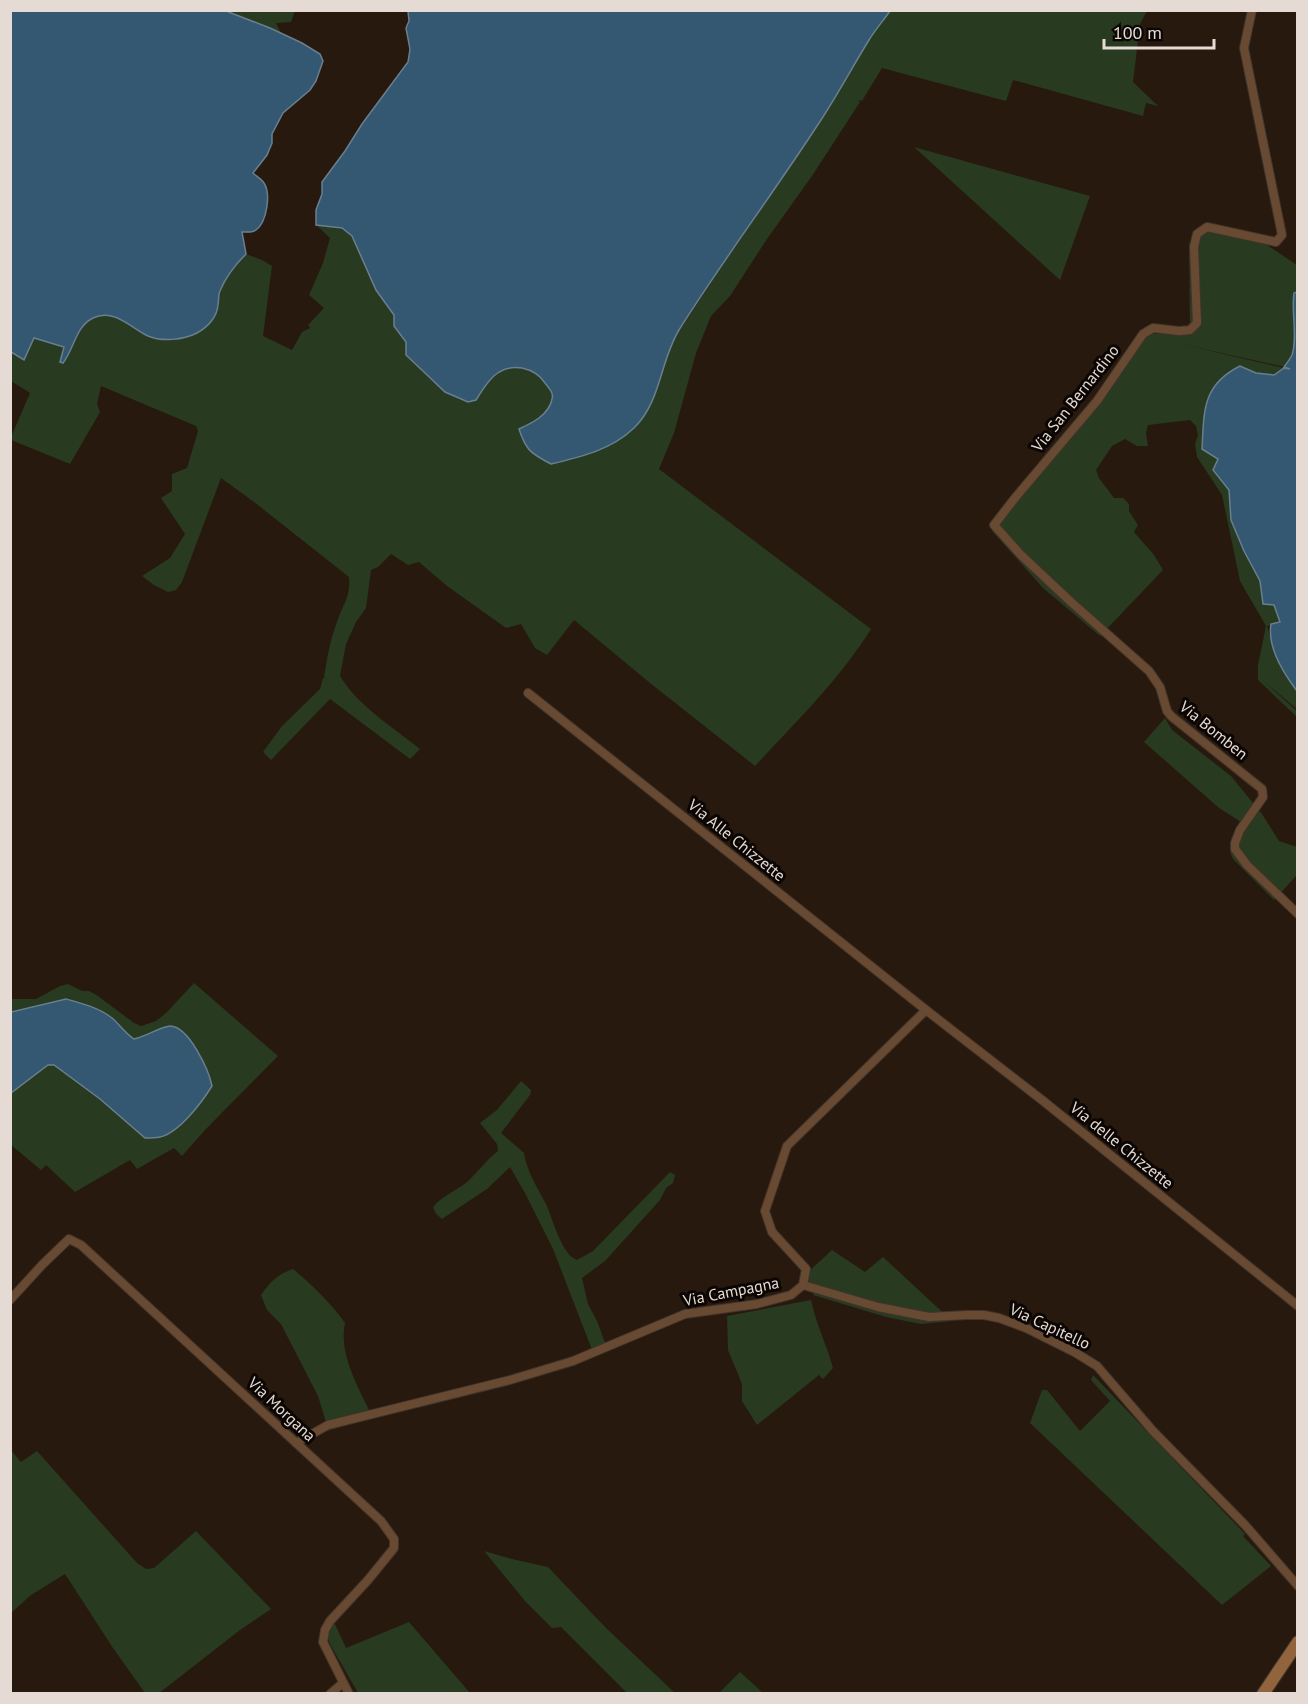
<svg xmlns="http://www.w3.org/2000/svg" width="1308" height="1704" font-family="'PT Sans',sans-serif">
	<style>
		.green { fill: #283a20 }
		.water { fill: #345871; stroke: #697f8f; stroke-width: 1.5 }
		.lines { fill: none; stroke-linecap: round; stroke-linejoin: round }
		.street-casing { stroke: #42342a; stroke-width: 10 }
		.secondary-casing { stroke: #42342a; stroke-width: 14 }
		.street { stroke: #684a33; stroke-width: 8 }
		.secondary { stroke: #92643d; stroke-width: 12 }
		.labels { text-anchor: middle; stroke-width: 6; stroke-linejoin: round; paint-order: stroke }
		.street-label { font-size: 16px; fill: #e5dbd4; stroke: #0b0603 }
	</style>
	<rect width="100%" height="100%" fill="#27190e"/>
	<g class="green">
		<polygon points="226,11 295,11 291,22 276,23 281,33"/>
		<path d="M890 11H1147L1140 24 1133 82 1158 106 1146 103 1143 116 1013 80 1006 101 882 68 862 101 858 100 860 102 812 176 767 239 730 296 711 316 696 353 674 433 659 469 871 629C839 680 796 722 755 766L650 683 574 620 547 655 535 648 521 624 506 628 447 586 419 562 408 565 391 554 378 567 371 570 366 608 356 622 346 644 340 676C357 705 394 728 420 749L410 759 330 699 271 760 263 752 282 726 320 689 323 678 330 680 324 678C327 658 330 640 337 622 343 604 351 596 349 577L254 502 221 478 182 582 176 590 168 592 154 585 142 576 170 558 185 534 161 498 172 491V474L187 468 198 431 196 426 101 386 97 404 100 412 70 464 11 440V437L30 393 11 381V352L15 356 33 338 64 347 60 362C71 355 70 351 75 340 95 299 120 319 148 336L218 306C220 284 230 269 246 254L262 260 272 266 263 336 292 350 302 332 310 328 308 325 324 308 309 295 323 263 330 238 316 225 342 229 352 236 376 290 394 315V326L406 342V355C423 371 451 406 476 400 487 382 498 364 522 368 531 370 539 375 545 383 549 388 554 393 552 399 550 415 532 423 519 429L657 391 668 352 678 333 735 246 818 125 870 37Z"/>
		<polygon points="914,147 1090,196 1060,280"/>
		<polygon points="1203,231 1220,232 1267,245 1297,265 1297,292 1294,293 1294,339 1292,354 1285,367 1181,344 1284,368 1274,375 1256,373 1240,366 1228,372 1211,390 1204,412 1218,459 1213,470 1229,490 1231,520 1244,551 1260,581 1263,604 1274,605 1280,623 1267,626 1277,658 1297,691 1297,709 1261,679 1297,711 1297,717 1258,680 1258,665 1266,626 1240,581 1222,495 1197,457 1195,444 1198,435 1196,426 1190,420 1148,425 1146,433 1148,446 1137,446 1125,439 1112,446 1096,470 1099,478 1114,498 1123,498 1129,504 1129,511 1138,525 1134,532 1154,555 1163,570 1100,636 1043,588 992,531 992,527 1077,421 1143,333 1180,335 1190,327 1189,243 1195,234"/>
		<polygon points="1165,718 1172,730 1231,776 1262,814 1279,841 1297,847 1297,875 1274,900 1233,859 1230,852 1241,822 1219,808 1144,742"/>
		<polygon points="194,983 278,1056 205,1130 182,1156 174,1148 137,1169 130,1160 75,1192 46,1165 41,1170 11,1145 11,1093 48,1065 54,1065 100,1099 125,1120 184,1122 201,1102 212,1086 169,1026 144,1037 134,1039 125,1032 111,1017 94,1009 66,999 11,1012 11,999 36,999 60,986 68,984 82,991 89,991 98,996 134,1023 141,1026 156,1021 166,1013"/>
		<path d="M521 1081 531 1090 530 1095 501 1133 524 1153C527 1172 537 1187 546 1204 553 1219 561 1254 577 1260L593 1251 670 1172 675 1175 673 1183 666 1188 660 1200 605 1261 582 1278 588 1304 597 1321 607 1348 594 1355 553 1249 526 1195 510 1167 487 1189 442 1219 436 1214 433 1207C443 1195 456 1191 467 1182 478 1172 486 1160 498 1151L497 1144 480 1123 497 1110Z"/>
		<polygon points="832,1250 865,1272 883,1257 952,1321 921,1324 886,1317 813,1295 814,1292 805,1275"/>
		<path d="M293 1269C310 1283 333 1305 345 1323 338 1354 360 1391 373 1418L327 1431V1425L318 1396 281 1324 267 1310 261 1295C270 1282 278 1274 293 1269Z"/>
		<path d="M811 1300C816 1324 827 1345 833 1368L823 1379 819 1375 757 1425 742 1401V1384L728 1350 727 1316Z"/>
		<polygon points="1093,1375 1245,1534 1243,1536 1271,1566 1222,1605 1030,1423 1042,1390 1047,1390 1080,1431 1110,1401 1091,1380"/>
		<polygon points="11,1450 21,1462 37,1451 137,1563 146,1569 154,1568 196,1531 271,1609 240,1630 158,1694 145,1693 113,1648 65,1574 31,1595 11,1613"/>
		<polygon points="484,1551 512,1559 548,1567 606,1628 675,1693 627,1693 561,1627 552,1628 525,1601"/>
		<polygon points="334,1622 346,1648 409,1622 470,1693 358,1693 330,1644 327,1635"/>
		<polygon points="740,1672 763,1693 719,1693"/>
	</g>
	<g class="water">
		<path d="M10 11H226L270 28 302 43 320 54 323 61 316 81 310 90 283 113 272 134V143L267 155 253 173C256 176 262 179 264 183 271 194 267 222 256 230 252 233 247 232 242 232L246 254C235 265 226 276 220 291 218 295 219 300 218 305 217 317 208 327 197 333 183 340 162 342 148 336 131 328 114 308 93 318 76 326 74 349 63 363L60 362 64 347 34 338 24 360 11 352Z"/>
		<path d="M408 11V10L890 11C883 21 875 30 869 40 851 69 836 98 817 126 772 195 723 260 679 330 660 361 661 402 634 428 611 450 581 457 551 464 532 454 526 451 519 429 532 423 549 415 552 399 554 393 549 388 545 383 540 375 531 370 522 368 498 364 487 382 476 400L468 402 445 392 406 355V342L394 326V315L376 290 352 236 342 228 316 225V210L322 194V182L345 151 362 124 408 62 410 49 406 28 409 21Z"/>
		<path d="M1297 292H1298L1297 691C1284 674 1267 647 1271 624L1280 622 1274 605 1263 604 1260 581 1244 551 1231 520 1229 490 1213 470 1218 459 1202 449C1204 411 1202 385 1240 366L1256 373 1274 375 1284 368 1290 369 1284 367C1287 363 1290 359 1292 355 1298 337 1291 312 1294 293Z"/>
		<path d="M66 999C81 1003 100 1008 112 1018 120 1025 125 1033 134 1039 144 1037 163 1026 170 1026 189 1026 209 1071 212 1086 202 1102 179 1133 160 1137 155 1138 149 1138 145 1138L100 1099 54 1065H48L11 1093V1012Z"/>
	</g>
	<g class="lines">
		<defs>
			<g id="street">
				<polyline points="1252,10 1244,48 1282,235 1276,242 1207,227 1197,234 1194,247 1197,323 1190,330 1179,331 1153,328 1143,334 1097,401 1015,498 994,525 1021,555 1071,602 1149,671 1160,687 1167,711 1171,716 1262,789 1263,797 1240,830 1235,843 1235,849 1247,865 1298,914"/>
				<polyline points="528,693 926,1010 1042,1100 1298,1306"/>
				<polyline points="803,1285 878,1307 929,1317 967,1315 984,1315 999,1318 1026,1328 1076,1353 1097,1366 1153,1431 1245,1525 1298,1586"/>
				<polyline points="10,1300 42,1265 69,1239 81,1245 381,1521 394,1539 394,1548 368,1580 330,1621 325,1630 323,1642 349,1694"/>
				<polyline points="296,1443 328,1425 510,1380 573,1361 685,1314 757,1304 791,1295 803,1285 806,1269 772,1232 765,1211 787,1146 926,1010"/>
				<polyline points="330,1694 343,1683"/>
			</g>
			<polyline id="secondary" points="1263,1694 1298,1642"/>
		</defs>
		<use href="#street" class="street-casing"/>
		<use href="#secondary" class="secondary-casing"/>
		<use href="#street" class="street"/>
		<use href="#secondary" class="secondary"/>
	</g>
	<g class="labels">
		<g class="street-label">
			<text transform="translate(1075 398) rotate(-52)" y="6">Via San Bernardino</text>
			<text transform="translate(1214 730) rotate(39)" y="6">Via Bomben</text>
			<text transform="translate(737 840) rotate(39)" y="6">Via Alle Chizzette</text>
			<text transform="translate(1122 1145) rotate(39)" y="6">Via delle Chizzette</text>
			<text transform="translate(731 1291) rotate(-11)" y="6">Via Campagna</text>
			<text transform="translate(1050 1326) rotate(25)" y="6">Via Capitello</text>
			<text transform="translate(282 1409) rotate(43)" y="6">Via Morgana</text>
		</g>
	</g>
	<rect width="1308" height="1704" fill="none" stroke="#e5dbd4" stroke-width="24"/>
	<path d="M1104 39v9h110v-9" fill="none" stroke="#e5dbd4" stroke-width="3"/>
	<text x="1113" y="39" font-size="18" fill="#e5dbd4" stroke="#0b0603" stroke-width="4.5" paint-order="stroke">100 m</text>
</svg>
